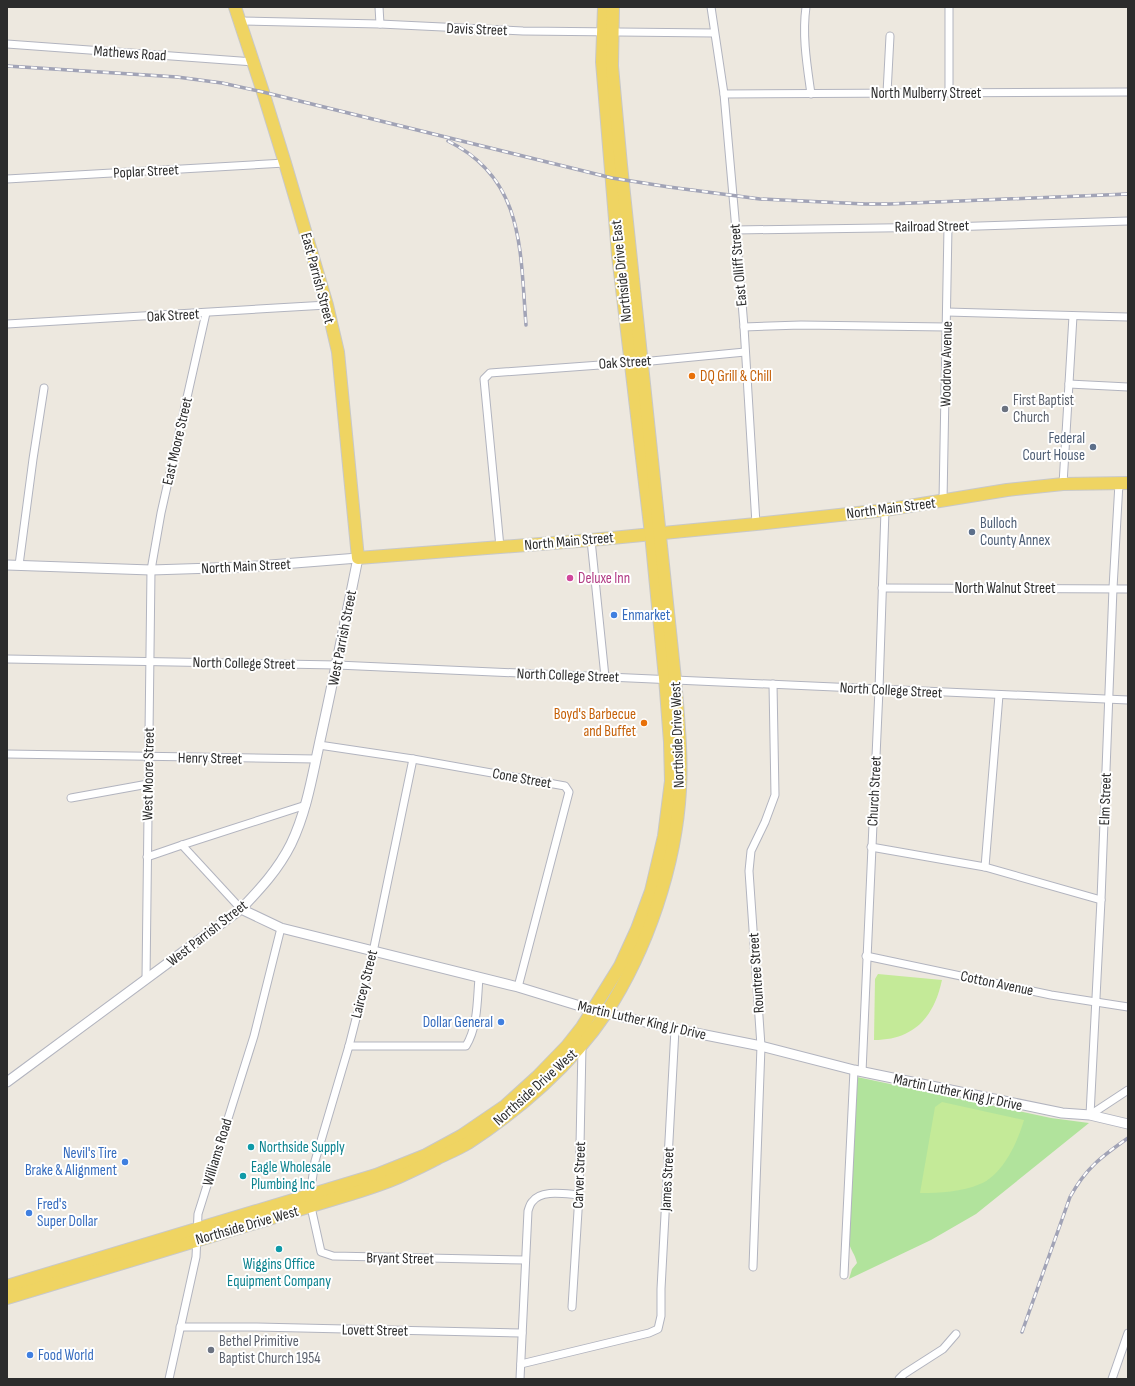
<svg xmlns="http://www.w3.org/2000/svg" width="1135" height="1386" font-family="'Sofia Sans Condensed',sans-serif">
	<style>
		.green { fill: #b1e39c }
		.pitch { fill: #c4ea98 }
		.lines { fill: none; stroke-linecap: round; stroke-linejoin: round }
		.minor-casing { stroke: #b2b4bf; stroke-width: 9 }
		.tertiary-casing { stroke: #b2b4bf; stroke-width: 11 }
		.primary-casing { stroke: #c8c8c8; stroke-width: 14 }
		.minor { stroke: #fff; stroke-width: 7 }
		.tertiary { stroke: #fff; stroke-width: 9 }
		.primary { stroke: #efd462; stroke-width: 12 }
		.rail-casing { stroke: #a1a3b6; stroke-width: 3.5 }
		.rail { stroke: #fff; stroke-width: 2; stroke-dasharray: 6; stroke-linecap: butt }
		.food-dot { fill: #e8710a; stroke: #fff; stroke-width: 1.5 }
		.worship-dot { fill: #6b7280; stroke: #fff; stroke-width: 1.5 }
		.service-dot { fill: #5c6f8a; stroke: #fff; stroke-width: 1.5 }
		.hotel-dot { fill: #d1479c; stroke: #fff; stroke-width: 1.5 }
		.shop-dot { fill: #3f7fe0; stroke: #fff; stroke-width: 1.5 }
		.culture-dot { fill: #0f9aa8; stroke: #fff; stroke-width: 1.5 }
		.labels { text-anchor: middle; stroke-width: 4; stroke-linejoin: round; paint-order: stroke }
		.street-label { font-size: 15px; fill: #2c2c2c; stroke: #fff }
		.food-label { font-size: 15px; fill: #c56008; stroke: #fff; text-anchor: start }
		.worship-label { font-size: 15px; fill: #5b616d; stroke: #fff; text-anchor: start }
		.service-label { font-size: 15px; fill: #4e5e75; stroke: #fff; text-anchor: end }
		.hotel-label { font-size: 15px; fill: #b23c85; stroke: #fff; text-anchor: start }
		.shop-label { font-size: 15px; fill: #366cbe; stroke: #fff; text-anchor: start }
		.culture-label { font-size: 15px; fill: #0d838f; stroke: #fff; text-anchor: start }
	</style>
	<rect width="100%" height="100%" fill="#ede8df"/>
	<path class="green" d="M857 1077 1051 1118 1089 1123 976 1214 931 1240 849 1279 852 1269 857 1263C855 1254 851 1251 849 1243L856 1085Z"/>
	<g class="pitch">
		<path d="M878 974 942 980C934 1017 914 1040 874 1040L875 979Z"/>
		<path d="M942 1102 1024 1120C1018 1141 1003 1175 980 1184 962 1192 940 1193 920 1193L935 1107Z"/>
	</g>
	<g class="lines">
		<defs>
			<g id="minor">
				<polyline points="379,7 380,24"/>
				<polyline points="711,7 724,94 736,230 744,327 756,524"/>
				<path d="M806 7C802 36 807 65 811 94"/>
				<polyline points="241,21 380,24 523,31 714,33"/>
				<polyline points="7,44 254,62"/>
				<polyline points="949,92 949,7"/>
				<polyline points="887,93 890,36"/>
				<polyline points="724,94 1128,92"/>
				<polyline points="7,179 285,163"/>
				<polyline points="736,230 948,227 1128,221"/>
				<polyline points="947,312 1128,317"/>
				<polyline points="7,324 327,305"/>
				<polyline points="744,327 801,325 946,327"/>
				<polyline points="1069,384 1128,387"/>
				<polyline points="1063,484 1073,316"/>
				<polyline points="943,501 948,227"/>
				<polyline points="591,540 605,677"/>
				<polyline points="500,547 484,379 490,373 641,362 745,352"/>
				<polyline points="19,565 33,459 44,388"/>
				<polyline points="882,588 1128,589"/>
				<polyline points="7,659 337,665 1128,700"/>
				<polyline points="319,745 413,759 565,786 569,792 518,987"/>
				<polyline points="7,754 316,759"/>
				<polyline points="413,759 373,952 349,1046 315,1161 310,1195 311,1207 321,1252 333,1256 525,1260"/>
				<polyline points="71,798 148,784"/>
				<polyline points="182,845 241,909"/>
				<polyline points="871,847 985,867 1101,900"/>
				<polyline points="147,857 182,845 306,805"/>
				<polyline points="985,867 999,695"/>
				<polyline points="866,956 1051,995 1128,1007"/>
				<polyline points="146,979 151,570 161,513 206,313"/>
				<path d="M349 1046H466C478 1026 477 1001 479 978"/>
				<polyline points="862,1072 879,689 885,510"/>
				<polyline points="1090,1115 1101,900 1113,588 1119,483"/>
				<polyline points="1090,1115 1128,1090"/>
				<polyline points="753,1267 761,1046 749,871 751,851 765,822 775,795 773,684"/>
				<polyline points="844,1275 854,1070"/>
				<polyline points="572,1307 579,1195 582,1046"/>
				<polyline points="180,1327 257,1327 522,1333"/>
				<polyline points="521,1364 649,1333 658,1329 661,1316 661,1289 675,1029"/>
				<polyline points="169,1379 196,1257 198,1214 254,1036 281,928"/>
				<path d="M520 1379 528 1211C529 1208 530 1204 532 1202 541 1189 565 1194 579 1195"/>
				<polyline points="899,1379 904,1374 943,1349 956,1334"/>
				<polyline points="1112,1379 1128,1333"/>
			</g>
			<g id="tertiary">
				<path d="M7 565 151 570 245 567 358 558C346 617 334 677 321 736 313 772 307 811 291 844 278 870 260 889 241 909L7 1082"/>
				<polyline points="241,909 281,928 518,987 593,1010 675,1029 761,1046 854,1070 1062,1113 1090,1115 1128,1124"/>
			</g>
			<g id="primary">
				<polyline points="235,7 263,92 285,163 327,305 338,352 358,558 591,540 756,524 885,510 1007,490 1063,484 1128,483"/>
				<polyline points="7,1286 376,1175 426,1155 461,1136 505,1106 537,1077 567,1046 582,1027 620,966 637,929 651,891 664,836 671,781 670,742 665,678 651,534 618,255 602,62 604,7"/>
				<path d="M7 1298 351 1194C367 1189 383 1184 399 1177 412 1171 425 1165 438 1158 448 1153 458 1149 468 1143 519 1110 572 1064 606 1013 647 950 676 865 680 790 682 753 678 716 675 679L621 165 612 66 613 7"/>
			</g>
		</defs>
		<use href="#minor" class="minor-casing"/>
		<use href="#tertiary" class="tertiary-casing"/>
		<use href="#primary" class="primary-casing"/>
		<use href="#minor" class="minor"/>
		<use href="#tertiary" class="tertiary"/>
		<use href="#primary" class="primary"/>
		<defs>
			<g id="rail">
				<polyline points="7,66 177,77 222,83 263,92 612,178 669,187 760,199 865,204 889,204 1128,194"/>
				<path d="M448 141C525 179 520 251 526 325"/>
				<path d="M1022 1332 1070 1197C1086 1168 1101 1157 1128 1138"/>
			</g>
		</defs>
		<use href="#rail" class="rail-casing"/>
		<use href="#rail" class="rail"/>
	</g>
	<g class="food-dot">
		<circle cx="692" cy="376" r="4"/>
		<circle cx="644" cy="723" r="4"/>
	</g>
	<g class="worship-dot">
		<circle cx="1005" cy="409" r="4"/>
		<circle cx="211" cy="1350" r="4"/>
	</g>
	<g class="service-dot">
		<circle cx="1093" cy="447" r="4"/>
		<circle cx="972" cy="532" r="4"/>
	</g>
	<circle class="hotel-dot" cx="570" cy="578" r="4"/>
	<g class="shop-dot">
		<circle cx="614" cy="615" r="4"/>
		<circle cx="501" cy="1022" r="4"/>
		<circle cx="125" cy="1162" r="4"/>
		<circle cx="29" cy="1213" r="4"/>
		<circle cx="30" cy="1355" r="4"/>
	</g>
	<g class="culture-dot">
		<circle cx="251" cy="1147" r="4"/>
		<circle cx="243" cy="1176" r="4"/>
		<circle cx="279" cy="1249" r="4"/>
	</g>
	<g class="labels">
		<g class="street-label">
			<text transform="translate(477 29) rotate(2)" y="5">Davis Street</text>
			<text transform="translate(130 53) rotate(4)" y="5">Mathews Road</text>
			<text x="926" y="98">North Mulberry Street</text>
			<text transform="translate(146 171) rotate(-3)" y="5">Poplar Street</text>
			<text transform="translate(932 226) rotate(-1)" y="5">Railroad Street</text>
			<text transform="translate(738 265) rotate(-95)" y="5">East Olliff Street</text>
			<text transform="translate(621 271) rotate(-96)" y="5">Northside Drive East</text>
			<text transform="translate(318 278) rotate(75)" y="5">East Parrish Street</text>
			<text transform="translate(173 315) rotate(-3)" y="5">Oak Street</text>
			<text transform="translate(625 362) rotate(-4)" y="5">Oak Street</text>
			<text transform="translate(946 364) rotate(-89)" y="5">Woodrow Avenue</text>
			<text transform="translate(177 441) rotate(-77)" y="5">East Moore Street</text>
			<text transform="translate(891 508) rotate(-7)" y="5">North Main Street</text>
			<text transform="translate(569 541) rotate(-5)" y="5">North Main Street</text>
			<text transform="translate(246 566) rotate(-3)" y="5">North Main Street</text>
			<text x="1005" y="593">North Walnut Street</text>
			<text transform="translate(342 638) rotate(-79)" y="5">West Parrish Street</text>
			<text transform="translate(244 663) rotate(1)" y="5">North College Street</text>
			<text transform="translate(568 675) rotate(2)" y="5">North College Street</text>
			<text transform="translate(891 690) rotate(3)" y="5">North College Street</text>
			<text transform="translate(677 735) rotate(-92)" y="5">Northside Drive West</text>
			<text transform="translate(210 758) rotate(1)" y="5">Henry Street</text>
			<text transform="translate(148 774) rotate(-89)" y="5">West Moore Street</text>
			<text transform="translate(522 778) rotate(10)" y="5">Cone Street</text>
			<text transform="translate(874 791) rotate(-87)" y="5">Church Street</text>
			<text transform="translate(1105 799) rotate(-88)" y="5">Elm Street</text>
			<text transform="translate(207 933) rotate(-38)" y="5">West Parrish Street</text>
			<text transform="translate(756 973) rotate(-94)" y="5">Rountree Street</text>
			<text transform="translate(997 983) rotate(12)" y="5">Cotton Avenue</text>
			<text transform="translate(364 984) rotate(-76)" y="5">Laircey Street</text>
			<text transform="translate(642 1020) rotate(13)" y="5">Martin Luther King Jr Drive</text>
			<text transform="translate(535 1087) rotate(-42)" y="5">Northside Drive West</text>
			<text transform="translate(958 1092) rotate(12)" y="5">Martin Luther King Jr Drive</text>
			<text transform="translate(217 1152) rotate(-73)" y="5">Williams Road</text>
			<text transform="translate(579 1175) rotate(-88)" y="5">Carver Street</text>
			<text transform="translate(667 1179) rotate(-87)" y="5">James Street</text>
			<text transform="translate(247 1225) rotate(-16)" y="5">Northside Drive West</text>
			<text transform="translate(400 1258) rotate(1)" y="5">Bryant Street</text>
			<text transform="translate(375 1330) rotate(1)" y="5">Lovett Street</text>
		</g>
		<g class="food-label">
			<text x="700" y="381">DQ Grill &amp; Chill</text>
			<text x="636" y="719" text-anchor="end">Boyd's Barbecue<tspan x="636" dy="17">and Buffet</tspan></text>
		</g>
		<g class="worship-label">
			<text x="1013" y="405">First Baptist<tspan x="1013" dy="17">Church</tspan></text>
			<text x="219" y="1346">Bethel Primitive<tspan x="219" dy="17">Baptist Church 1954</tspan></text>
		</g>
		<g class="service-label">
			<text x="1085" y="443">Federal<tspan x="1085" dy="17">Court House</tspan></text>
			<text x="980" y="528" text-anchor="start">Bulloch<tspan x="980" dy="17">County Annex</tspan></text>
		</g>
		<g class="hotel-label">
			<text x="578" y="583">Deluxe Inn</text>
		</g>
		<g class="shop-label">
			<text x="622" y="620">Enmarket</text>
			<text x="493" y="1027" text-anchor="end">Dollar General</text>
			<text x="117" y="1158" text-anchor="end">Nevil's Tire<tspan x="117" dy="17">Brake &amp; Alignment</tspan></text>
			<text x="37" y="1209">Fred's<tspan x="37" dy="17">Super Dollar</tspan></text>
			<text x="38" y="1360">Food World</text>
		</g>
		<g class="culture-label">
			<text x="259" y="1152">Northside Supply</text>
			<text x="251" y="1172">Eagle Wholesale<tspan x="251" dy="17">Plumbing Inc</tspan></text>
			<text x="279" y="1269" text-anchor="middle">Wiggins Office<tspan x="279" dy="17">Equipment Company</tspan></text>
		</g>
	</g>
	<rect width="1135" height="1386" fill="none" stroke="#2c2c2c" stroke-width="16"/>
</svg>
